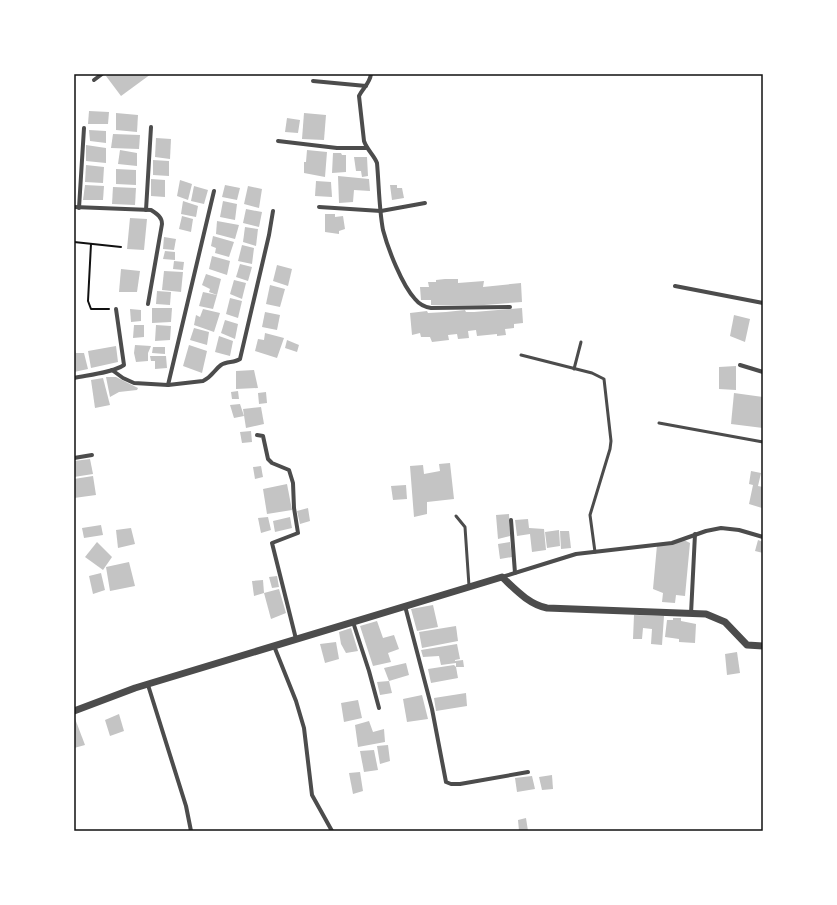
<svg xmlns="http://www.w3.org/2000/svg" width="837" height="905" font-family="Roboto,sans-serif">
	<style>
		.building { fill: #c4c4c4 }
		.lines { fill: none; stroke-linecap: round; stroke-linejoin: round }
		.path { stroke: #111; stroke-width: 2 }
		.service { stroke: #4c4c4c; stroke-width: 3 }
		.minor { stroke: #4c4c4c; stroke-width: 4 }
		.tertiary { stroke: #4c4c4c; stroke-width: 7 }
		.neatline { fill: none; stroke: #111; stroke-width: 1.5 }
	</style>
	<rect width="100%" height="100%" fill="#fff"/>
	<g class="building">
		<polygon points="110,74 151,74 121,96 106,76"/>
		<polygon points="89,111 109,112 108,124 88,124"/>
		<polygon points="116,113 138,115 137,132 116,130"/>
		<polygon points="304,113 326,115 324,140 302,139"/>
		<polygon points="287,118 300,120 298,133 285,132"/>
		<polygon points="89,130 106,131 106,143 90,141"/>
		<polygon points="113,134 140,135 139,149 111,148"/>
		<polygon points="156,138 171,139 170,159 155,157"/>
		<polygon points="86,145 106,148 106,163 86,161"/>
		<polygon points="120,150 137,153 137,166 118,164"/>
		<polygon points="307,150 327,152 325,177 304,173 304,162 306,162"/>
		<polygon points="333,153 341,153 342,155 346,155 346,172 332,173"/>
		<polygon points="354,157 367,157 368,176 362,177 361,171 356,171"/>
		<polygon points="153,160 169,161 169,176 153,175"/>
		<polygon points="86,165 104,167 103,183 85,182"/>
		<polygon points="116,169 136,170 136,185 116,184"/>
		<polygon points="338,176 369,179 370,191 354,190 353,202 339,203"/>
		<polygon points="151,179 165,180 165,197 151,196"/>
		<polygon points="180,180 192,184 188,200 177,196"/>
		<polygon points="316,181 331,182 332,197 315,196"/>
		<polygon points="85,185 104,186 103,200 83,200"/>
		<polygon points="225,185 240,188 237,200 222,197"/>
		<polygon points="390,185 397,185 397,188 402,188 404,198 392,200"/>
		<polygon points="194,186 208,190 204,204 191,201"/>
		<polygon points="248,186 262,189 259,208 244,204"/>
		<polygon points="113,187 136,188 135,205 112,204"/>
		<polygon points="183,201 198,206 196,217 181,214"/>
		<polygon points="223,201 237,204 235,220 220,217"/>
		<polygon points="246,209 262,212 259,227 243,223"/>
		<polygon points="325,214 335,214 335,217 343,216 345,229 339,231 339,234 325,232"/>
		<polygon points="182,216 193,219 191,232 179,229"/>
		<polygon points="130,218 147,219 144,250 127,249"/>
		<polygon points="217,221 239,225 235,239 216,234"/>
		<polygon points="245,227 258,229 256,246 243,242"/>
		<polygon points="213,236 234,242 229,257 215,253 216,248 211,246"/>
		<polygon points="164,237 176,239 174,250 163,249"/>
		<polygon points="242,245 254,248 252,264 238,261"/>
		<polygon points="165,251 175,252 175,260 163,259"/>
		<polygon points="212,256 230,261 227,275 209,269"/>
		<polygon points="174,261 184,262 183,270 173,269"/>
		<polygon points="240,264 252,267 248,281 236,277"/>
		<polygon points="277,265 292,269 288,286 273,281"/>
		<polygon points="121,269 140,271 137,292 119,292"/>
		<polygon points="164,271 183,272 181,292 162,290"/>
		<polygon points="206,274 221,279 217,295 209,292 210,289 202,285"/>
		<polygon points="445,279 458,279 458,283 484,281 483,287 521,283 522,302 484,305 431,305 431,300 421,300 420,287 429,287 428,282 436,282 436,280"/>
		<polygon points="234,280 246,283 242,299 230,294"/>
		<polygon points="270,285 285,289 280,307 266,304"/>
		<polygon points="157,291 171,292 170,305 156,304"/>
		<polygon points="203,292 217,295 213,309 199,306"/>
		<polygon points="230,298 242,301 238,318 226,314"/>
		<polygon points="152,308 172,308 171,322 152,323"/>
		<polygon points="522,308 523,323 514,324 514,328 505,329 506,335 497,336 497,334 477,336 476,330 468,331 469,338 458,339 457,334 448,335 449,340 432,342 430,337 421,337 420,333 412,335 410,313 427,311 428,313 446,312 465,310 466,312 474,312"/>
		<polygon points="130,309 141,310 141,321 131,322"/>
		<polygon points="203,309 220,313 214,332 194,325 196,315 200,317"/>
		<polygon points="265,312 280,315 277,330 262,327"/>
		<polygon points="734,315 750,319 745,342 730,336"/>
		<polygon points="225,320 238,324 235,339 221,333"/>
		<polygon points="134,325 144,325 144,337 133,338"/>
		<polygon points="156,325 171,326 170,340 155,341"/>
		<polygon points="194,328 209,332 207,345 190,340"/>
		<polygon points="265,333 284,338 277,358 255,351 258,339 264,340"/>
		<polygon points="219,336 233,341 230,356 215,352"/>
		<polygon points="287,340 299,345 297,352 285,348"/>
		<polygon points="135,345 151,346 148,353 148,361 136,362 134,353"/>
		<polygon points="189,345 207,351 202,373 183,366"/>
		<polygon points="74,346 76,353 84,353 88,369 74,372"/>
		<polygon points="116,346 118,362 91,368 88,351"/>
		<polygon points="153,347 165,347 165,354 152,353"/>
		<polygon points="150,356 166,356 167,368 155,369 155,361 151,361"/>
		<polygon points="736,366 736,390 719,389 719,367"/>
		<polygon points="254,370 258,388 236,389 236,371"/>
		<polygon points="106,377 116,377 138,388 137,390 119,392 110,397"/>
		<polygon points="103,378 110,405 95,408 91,380"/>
		<polygon points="238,391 239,399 232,399 231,392"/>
		<polygon points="266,392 267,403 259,404 258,393"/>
		<polygon points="734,393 763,397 763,428 731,424"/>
		<polygon points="240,404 244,416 234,418 230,405"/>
		<polygon points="261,407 264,424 246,428 243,409"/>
		<polygon points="251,431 252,442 242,443 240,432"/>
		<polygon points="90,459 93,474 74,477 74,461"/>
		<polygon points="450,463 454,499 427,502 427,514 414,517 410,466 423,465 424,474 440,471 439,464"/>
		<polygon points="261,466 263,477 255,479 253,467"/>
		<polygon points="751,471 761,473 758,486 763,487 762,508 749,504 753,485 749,484"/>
		<polygon points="93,476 96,495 74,498 74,479"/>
		<polygon points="287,484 292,510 267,514 263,489"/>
		<polygon points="406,485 407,499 393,500 391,486"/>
		<polygon points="308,508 310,521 300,524 297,511"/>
		<polygon points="509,514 510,536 498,539 496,515"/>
		<polygon points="268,517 271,530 261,533 258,518"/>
		<polygon points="290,517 292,528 275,532 273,521"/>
		<polygon points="528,519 529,528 544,529 546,550 532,552 530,534 517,536 515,520"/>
		<polygon points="101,525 103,535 84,538 82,528"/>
		<polygon points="131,528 135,544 118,548 116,530"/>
		<polygon points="559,530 560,546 547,548 545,532"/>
		<polygon points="560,531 569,531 571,548 561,549"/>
		<polygon points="682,539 690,543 685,596 676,595 675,603 662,602 663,593 653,589 657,545"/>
		<polygon points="758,540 763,542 763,553 755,551"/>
		<polygon points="97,542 112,557 103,570 85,557"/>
		<polygon points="510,542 512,557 500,559 498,544"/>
		<polygon points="129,562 135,586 110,591 106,567"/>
		<polygon points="101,573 105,590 93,594 89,576"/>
		<polygon points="277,576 279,587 272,588 269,577"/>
		<polygon points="263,580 264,593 254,596 252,581"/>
		<polygon points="279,589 286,613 271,619 264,593"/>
		<polygon points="433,605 438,627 417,631 411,609"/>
		<polygon points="634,615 664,616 662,645 651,644 652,629 643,628 642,639 633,639"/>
		<polygon points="673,618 681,618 681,621 696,624 695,643 679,642 679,639 665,637 667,620 673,620"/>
		<polygon points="377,621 383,638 394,635 399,649 388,653 391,662 373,666 360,626"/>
		<polygon points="456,626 458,641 422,648 419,632"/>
		<polygon points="351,628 358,651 346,653 341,644 339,632"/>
		<polygon points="336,642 339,659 325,663 320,644"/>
		<polygon points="457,644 460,659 455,660 455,661 463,660 464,667 456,667 456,663 441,665 439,656 423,657 421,650"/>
		<polygon points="737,652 740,673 727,675 725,654"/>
		<polygon points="406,663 409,675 389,681 384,668"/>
		<polygon points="454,665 456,667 458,678 431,683 428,669"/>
		<polygon points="389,681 392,693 380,695 377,682"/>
		<polygon points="466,693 467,706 436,711 434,698"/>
		<polygon points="422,695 428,719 407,722 403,699"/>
		<polygon points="358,700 362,718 344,722 341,703"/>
		<polygon points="119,714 124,731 110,736 105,720"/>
		<polygon points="74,716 85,745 74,748"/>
		<polygon points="369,721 373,732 384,729 385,742 358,747 355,725"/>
		<polygon points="388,745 390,761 380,764 377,746"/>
		<polygon points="374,750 378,770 364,772 360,751"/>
		<polygon points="360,772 363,791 353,794 349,773"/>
		<polygon points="552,775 553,789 542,790 539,777"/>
		<polygon points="532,776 535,789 517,792 515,778"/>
		<polygon points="526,818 528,831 519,831 518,820"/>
	</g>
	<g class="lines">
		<g class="path">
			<polyline points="74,242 121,247"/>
			<polyline points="91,244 88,301 91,309 109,309"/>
		</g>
		<g class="service">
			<polyline points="521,355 592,373 604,379 611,441 610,449 590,515 595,552"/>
			<polyline points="574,369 581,342"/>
			<polyline points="659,423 763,442"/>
			<polyline points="456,516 465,527 469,586"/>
		</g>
		<g class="minor">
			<path d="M371 74C370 83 363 88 359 96L364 141C367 150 374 155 377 163 379 185 379 209 383 230 388 249 402 285 415 299 419 304 425 307 431 308L510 307"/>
			<polyline points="94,80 102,74"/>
			<polyline points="313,81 366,86"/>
			<polyline points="278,141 337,148 367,148"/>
			<path d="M74 207 151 210C157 214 162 217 162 224L148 304"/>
			<polyline points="319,207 381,211 425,203"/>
			<polyline points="79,208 84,128"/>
			<polyline points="146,210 151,127"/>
			<polyline points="675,286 763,303"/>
			<polyline points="740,365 763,372"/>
			<path d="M112 370 123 378 134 383 168 385 203 381C213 376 214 370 221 365 227 361 234 363 240 359L269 235 273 211"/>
			<path d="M74 378C88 375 112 373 124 365L116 309"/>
			<polyline points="168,385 214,191"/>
			<polyline points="257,435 263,436 268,459 272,463 289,470 293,483 294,508 298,533 272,543 296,639"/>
			<polyline points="74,458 92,455"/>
			<polyline points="511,520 515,573"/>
			<polyline points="502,577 576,554 672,543 706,531 721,528 739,530 763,537"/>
			<polyline points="405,606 432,709 446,782 451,784 460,784 528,772"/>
			<polyline points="691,614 695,534"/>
			<polyline points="353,622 369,671 379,708"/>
			<polyline points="274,646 296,701 304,728 312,795 332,831"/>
			<polyline points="148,685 186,806 191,831"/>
		</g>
		<path class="tertiary" d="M74 711 135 688 502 577C515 589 528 604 547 608L706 614 725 622 747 645 763 646"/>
	</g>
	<rect width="837" height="905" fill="none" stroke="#ffffff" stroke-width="150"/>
	<rect x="75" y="75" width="687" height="755" class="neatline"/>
</svg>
